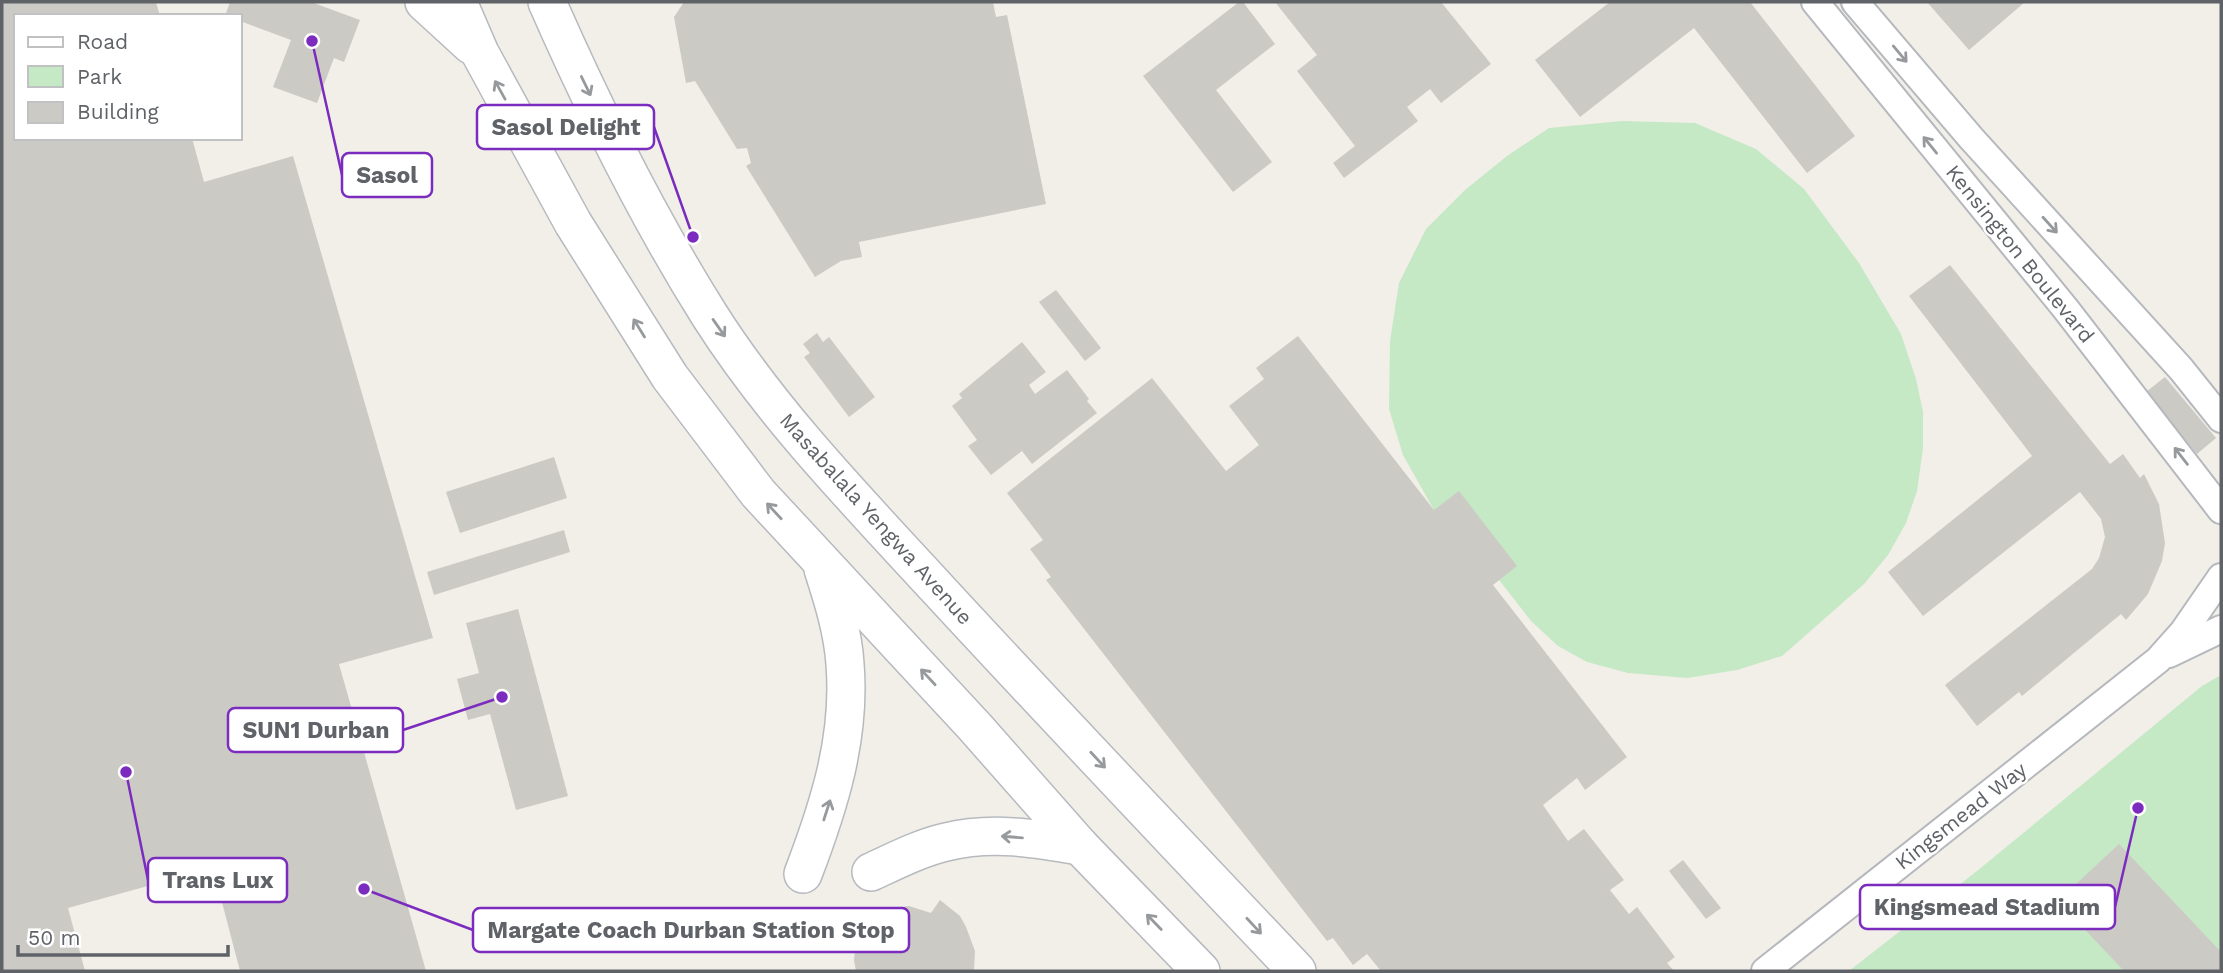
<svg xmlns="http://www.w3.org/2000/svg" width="2223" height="973" font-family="'Work Sans',sans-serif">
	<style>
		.green { fill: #c5e8c5 }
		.building { fill: #cccac5 }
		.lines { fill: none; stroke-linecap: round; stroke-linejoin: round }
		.minor-casing { stroke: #b5b8bc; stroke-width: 30 }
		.secondary-casing { stroke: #b6babf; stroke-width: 40 }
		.minor { stroke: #fff; stroke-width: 26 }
		.secondary { stroke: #fff; stroke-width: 37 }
		.oneway { stroke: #979a9d }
		.labels { text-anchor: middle; stroke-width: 5; stroke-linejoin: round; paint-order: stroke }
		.street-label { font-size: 21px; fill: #5f6368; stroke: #fff }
		.leader { fill: none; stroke: #7b2cbf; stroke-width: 2.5 }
		.callout-dot { fill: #7b2cbf; stroke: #fff; stroke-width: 2.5 }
		.callout { fill: #fff; stroke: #7b2cbf; stroke-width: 2.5 }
		.callout-label { font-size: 23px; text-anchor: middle; font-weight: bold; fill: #5f6368 }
	</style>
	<rect width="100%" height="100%" fill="#f1efe8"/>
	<g class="green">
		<polygon points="1622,121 1695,123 1756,149 1804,189 1859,263 1901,334 1916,379 1923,412 1923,448 1917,491 1906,523 1888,555 1864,584 1782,656 1737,670 1687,678 1628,673 1587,662 1558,646 1531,621 1499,580 1434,510 1403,455 1389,409 1390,341 1399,283 1426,229 1465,190 1507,156 1549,128"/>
		<polygon points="2221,675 2221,971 1849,971 1977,871 2202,686"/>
	</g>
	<g class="building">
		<polygon points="2,2 156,2 160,16 16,16 16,138 192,138 204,182 293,156 433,638 339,664 426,971 240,971 213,868 68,908 85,971 2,971"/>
		<polygon points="230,2 311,2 360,20 344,62 334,58 317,103 273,87 291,40 240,21 240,16 225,16"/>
		<polygon points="684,2 993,2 996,17 1007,15 1046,204 859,242 862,257 841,261 815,277 746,166 751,163 747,148 737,149 695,81 686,83 674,17"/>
		<polygon points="1239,2 1243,2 1275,44 1216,90 1272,162 1233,192 1143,76"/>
		<polygon points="1275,2 1441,2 1491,64 1441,103 1430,89 1407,107 1418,121 1344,178 1333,163 1355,146 1297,71 1317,55"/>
		<polygon points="1610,2 1750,2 1855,136 1807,173 1694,28 1580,117 1535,60"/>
		<polygon points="1927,2 2025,2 1969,50"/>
		<polygon points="1950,265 2110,464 2123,454 2140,478 2144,474 2159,504 2165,543 2162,561 2148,594 2126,620 2121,614 2022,696 2019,692 1977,726 1945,685 2092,569 2099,558 2105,537 2101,519 2080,492 1923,616 1888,572 2032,456 1909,296"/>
		<polygon points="1056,290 1101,348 1085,361 1039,302"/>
		<polygon points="817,333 823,342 829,337 875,397 849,417 804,357 810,353 803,344"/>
		<polygon points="1298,336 1434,510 1459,491 1517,566 1493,585 1627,757 1585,790 1577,778 1543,805 1568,841 1584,829 1624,880 1610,890 1629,914 1637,907 1675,957 1667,963 1674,971 1381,971 1367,954 1353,965 1333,938 1327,941 1046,580 1051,577 1030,549 1043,540 1007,493 1152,378 1226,471 1259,445 1229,406 1264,379 1256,368"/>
		<polygon points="1022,342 1046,372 1029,385 1035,394 1067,370 1089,399 1087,401 1097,413 1032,464 1022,451 991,475 968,446 977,440 952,406 962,398 959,394"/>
		<polygon points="2165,377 2216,438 2197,454 2146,392"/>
		<polygon points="554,457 567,498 460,533 446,492"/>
		<polygon points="564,530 570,552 434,595 427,572"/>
		<polygon points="518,609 568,796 516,810 490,714 468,720 457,679 479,673 466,623"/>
		<polygon points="2119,844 2221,952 2221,971 2124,971 2058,901"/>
		<polygon points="1683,860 1721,908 1706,919 1669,871"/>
		<polygon points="940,900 960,916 966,927 975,951 974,971 856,971 854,960 856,943 864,928 876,916 892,908 909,906 931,913"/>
	</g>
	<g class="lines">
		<defs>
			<g id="minor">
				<polyline points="1815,2 2065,308 2221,510"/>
				<polyline points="1855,2 1971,138 2181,369 2221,419"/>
				<polyline points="2169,654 2221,629"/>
				<polyline points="1765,971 2158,660 2183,632 2221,577"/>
			</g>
			<g id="secondary">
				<polyline points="424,2 471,45"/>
				<polyline points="458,2 480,53 573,223 670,377 758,493 975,727 1080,846 1201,971"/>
				<path d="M547 2C594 109 647 216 710 316 773 415 856 500 936 587 1055 716 1176 843 1297 971"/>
				<path d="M871 872C895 861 920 848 946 842 991 831 1035 838 1080 846"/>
				<path d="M803 874C829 806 851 738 845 664 843 632 833 600 823 569"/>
			</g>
		</defs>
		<use href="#minor" class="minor-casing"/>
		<use href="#secondary" class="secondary-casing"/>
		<use href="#minor" class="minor"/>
		<use href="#secondary" class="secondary"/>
	</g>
	<defs><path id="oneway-shaft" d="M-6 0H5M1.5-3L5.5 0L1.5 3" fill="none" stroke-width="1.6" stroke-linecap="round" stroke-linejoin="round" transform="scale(1.75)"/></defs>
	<g class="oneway">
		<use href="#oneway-shaft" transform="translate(1900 54) rotate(50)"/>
		<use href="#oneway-shaft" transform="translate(586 86) rotate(64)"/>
		<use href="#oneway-shaft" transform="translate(500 90) rotate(-119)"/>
		<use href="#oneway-shaft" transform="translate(1930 145) rotate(-129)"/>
		<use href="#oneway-shaft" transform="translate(2050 225) rotate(48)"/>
		<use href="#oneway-shaft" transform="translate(639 328) rotate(-122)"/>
		<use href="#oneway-shaft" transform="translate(719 328) rotate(55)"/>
		<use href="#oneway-shaft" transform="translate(2181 456) rotate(-128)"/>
		<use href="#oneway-shaft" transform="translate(774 511) rotate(-133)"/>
		<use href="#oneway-shaft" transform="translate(928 677) rotate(-133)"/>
		<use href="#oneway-shaft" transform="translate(1098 760) rotate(47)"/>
		<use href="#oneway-shaft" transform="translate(827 810) rotate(-72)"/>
		<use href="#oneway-shaft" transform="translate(1012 837) rotate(-175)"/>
		<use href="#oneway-shaft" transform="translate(1154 922) rotate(-134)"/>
		<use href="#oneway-shaft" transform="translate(1254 926) rotate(47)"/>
	</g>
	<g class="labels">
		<g class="street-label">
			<text transform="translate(2020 254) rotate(51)" y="7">Kensington Boulevard</text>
			<text transform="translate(876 519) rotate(48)" y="7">Masabalala Yengwa Avenue</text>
			<text transform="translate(1961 816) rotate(-38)" y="7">Kingsmead Way</text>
		</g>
	</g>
	<path class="leader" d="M693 237L654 127M312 41L342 175M502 697L403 730M126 772L148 880M2138 808L2115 907M364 889L473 930"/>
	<g class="callout-dot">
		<circle cx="693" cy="237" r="7"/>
		<circle cx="312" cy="41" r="7"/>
		<circle cx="502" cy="697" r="7"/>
		<circle cx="126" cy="772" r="7"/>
		<circle cx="2138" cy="808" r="7"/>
		<circle cx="364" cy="889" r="7"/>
	</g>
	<g class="callout">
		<rect x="477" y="105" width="177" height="44" rx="7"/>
		<rect x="342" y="153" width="90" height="44" rx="7"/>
		<rect x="228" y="708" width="175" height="44" rx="7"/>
		<rect x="148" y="858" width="139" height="44" rx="7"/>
		<rect x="1860" y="885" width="255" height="44" rx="7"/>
		<rect x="473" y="908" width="436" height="44" rx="7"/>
	</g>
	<g class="callout-label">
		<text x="566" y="135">Sasol Delight</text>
		<text x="387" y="183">Sasol</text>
		<text x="316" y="738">SUN1 Durban</text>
		<text x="218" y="888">Trans Lux</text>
		<text x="1987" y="915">Kingsmead Stadium</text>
		<text x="691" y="938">Margate Coach Durban Station Stop</text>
	</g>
	<rect width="2223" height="973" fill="none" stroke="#5f6368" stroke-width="7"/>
	<rect x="14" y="14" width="228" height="126" fill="#ffffff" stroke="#bfc1c3" stroke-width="2"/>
	<rect x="28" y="37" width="35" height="10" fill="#ffffff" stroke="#bfc1c3" stroke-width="2"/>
	<text x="77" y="49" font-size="21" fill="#5f6368">Road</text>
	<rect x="28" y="66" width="35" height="21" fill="#c5e8c5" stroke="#bfc1c3" stroke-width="2"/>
	<text x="77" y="84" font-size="21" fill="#5f6368">Park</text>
	<rect x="28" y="102" width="35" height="21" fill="#cccac5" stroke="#bfc1c3" stroke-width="2"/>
	<text x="77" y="119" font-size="21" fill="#5f6368">Building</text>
	<path d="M18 945v10h210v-10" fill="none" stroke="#5f6368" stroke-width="3.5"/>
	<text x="28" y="945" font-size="21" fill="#5f6368" stroke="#ffffff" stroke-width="5" paint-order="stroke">50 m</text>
</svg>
